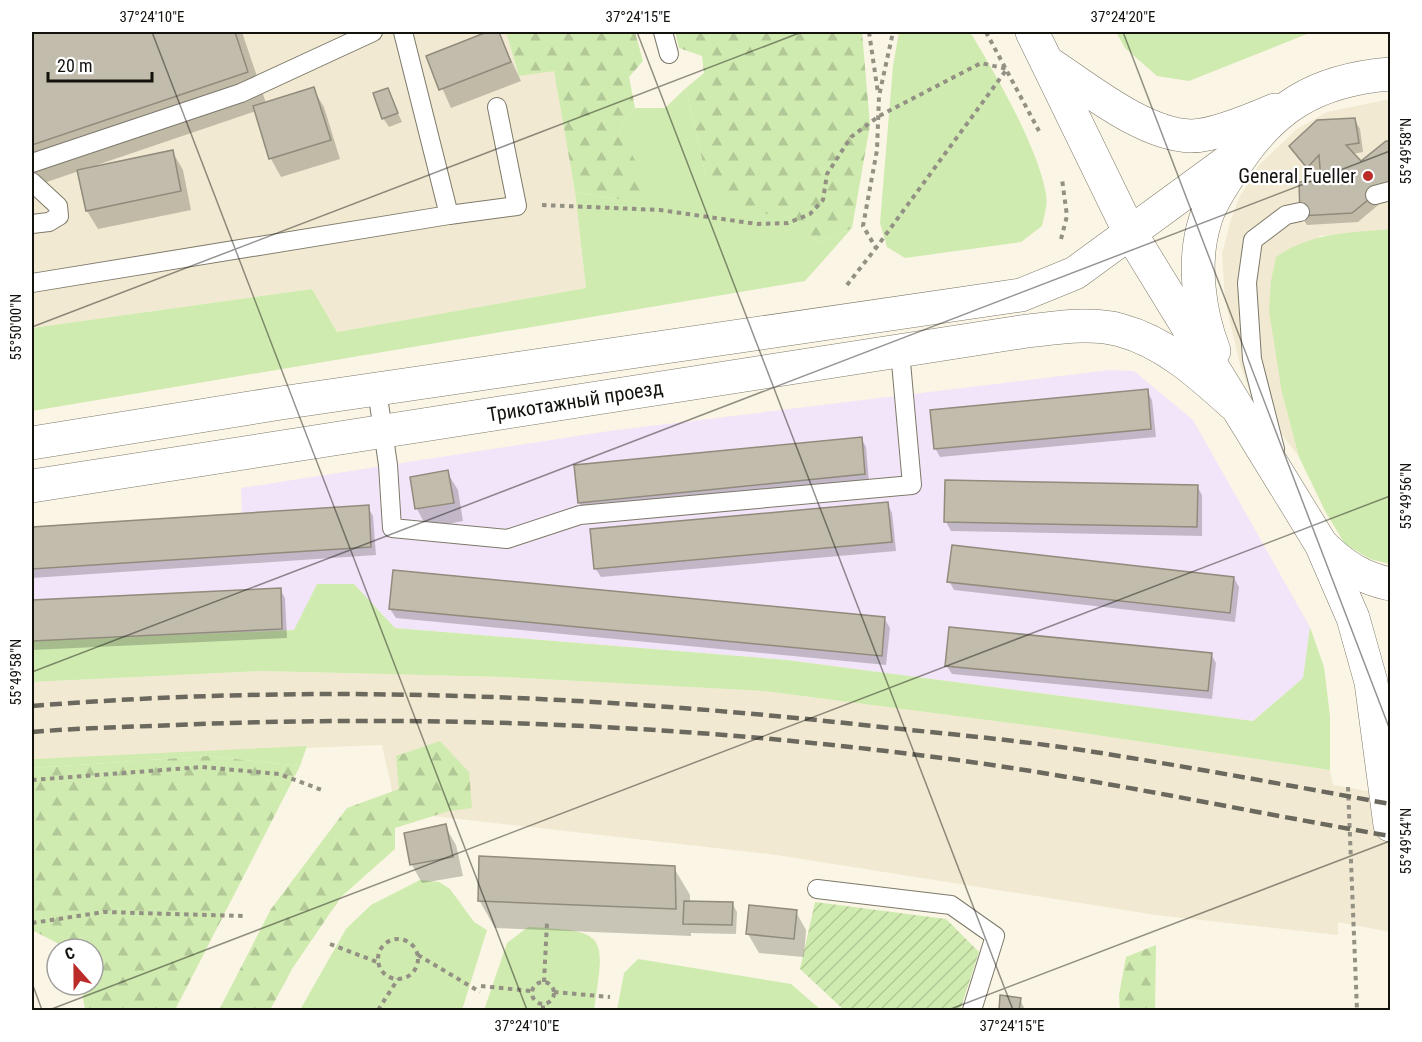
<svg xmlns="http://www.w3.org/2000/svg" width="1422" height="1042" font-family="'Roboto Condensed',sans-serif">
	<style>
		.built { fill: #f1e9d1 }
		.industrial { fill: #f3e5f9 }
		.grass { fill: #d0ebb0 }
		.forest { fill: url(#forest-firs) }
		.garden { fill: url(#garden-furrows) }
		.shadow { fill: #0003 }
		.building { fill: #c1bcac; stroke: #908b7c; stroke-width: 1.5 }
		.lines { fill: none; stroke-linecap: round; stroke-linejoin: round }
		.service-casing { stroke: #7d796a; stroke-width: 20 }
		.secondary-casing { stroke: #7d796a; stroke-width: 34 }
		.path { stroke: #939084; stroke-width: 4; stroke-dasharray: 4.5 4.5; stroke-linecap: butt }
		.service { stroke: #fff; stroke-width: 18 }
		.secondary { stroke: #fff; stroke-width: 33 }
		.rail { stroke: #6b685e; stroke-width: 4.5; stroke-dasharray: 12 6; stroke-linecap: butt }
		.ticks { fill: none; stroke: #14120d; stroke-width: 1.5; stroke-opacity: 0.45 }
		.poi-dot { fill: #bb2c29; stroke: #fff; stroke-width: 2 }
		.labels { text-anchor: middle; stroke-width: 4.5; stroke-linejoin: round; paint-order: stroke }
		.poi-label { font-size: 20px; fill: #14120d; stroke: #fff; text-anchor: end }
		.street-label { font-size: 20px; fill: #14120d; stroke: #fff }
		.neatline { fill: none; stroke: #14120d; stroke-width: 2 }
		.ticks-label { font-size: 15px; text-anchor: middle; fill: #14120d }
	</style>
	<defs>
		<pattern id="forest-firs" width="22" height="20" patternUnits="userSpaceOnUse" patternTransform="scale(1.5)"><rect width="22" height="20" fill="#d0ebb0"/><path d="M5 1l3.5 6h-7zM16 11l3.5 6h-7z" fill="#b2c896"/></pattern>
		<pattern id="garden-furrows" width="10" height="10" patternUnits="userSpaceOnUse" patternTransform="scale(1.5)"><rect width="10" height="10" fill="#d0ebb0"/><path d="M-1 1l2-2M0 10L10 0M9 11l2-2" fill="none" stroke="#b2c896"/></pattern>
	</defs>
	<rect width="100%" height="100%" fill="#faf5e4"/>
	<g class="built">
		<polygon points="32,32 506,32 519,76 554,70 575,192 586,288 337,332 312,289 32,328"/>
		<polygon points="1390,99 1390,229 1319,236 1282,393 1299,457 1250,392 1240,365 1225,300 1222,254 1231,219 1240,196 1259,165 1297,129 1327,112"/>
		<polygon points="262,671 503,677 764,691 1049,728 1330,770 1333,785 1390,795 1390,932 1338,922 1338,935 1156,915 777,855 397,812 382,745 32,759 32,682"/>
	</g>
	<polygon class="industrial" points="1110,370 1134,371 1193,420 1310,627 1303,678 1253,721 787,660 395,628 354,584 317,584 295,630 32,641 32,527 242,513 241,488 609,431"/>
	<g class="grass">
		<path d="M899 32H970C995 73 1038 147 1046 194 1048 204 1044 217 1042 226L1021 242 905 258 887 247 880 223 893 66Z"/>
		<polygon points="1116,32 1312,32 1189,81 1157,76 1125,48"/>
		<polygon points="686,88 706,177 751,214 785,214 818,243 852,228 805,281 32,411 32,328 312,289 337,332 586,288 575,192 617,199 629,151 619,129 635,108 665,108"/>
		<path d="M1390 229V564L1370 559 1345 544 1325 511 1299 457 1282 393 1269 311 1271 281 1276 257C1312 232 1348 233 1390 229Z"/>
		<polygon points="317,584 354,584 395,628 787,660 1253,721 1303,678 1310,627 1324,667 1330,716 1330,770 1049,728 764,691 503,677 262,671 32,682 32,641 294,630"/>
		<polygon points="307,746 300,766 208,756 32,768 32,759"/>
		<polygon points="420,880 439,882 450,889 474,922 487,930 462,1010 300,1010 346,929 371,905"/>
		<path d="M528 927C609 931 605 934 594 1010H484L507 943Z"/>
		<polygon points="638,959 791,984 821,1010 617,1010 624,973"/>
	</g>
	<g class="forest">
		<polygon points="506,32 635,32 643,61 629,77 635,108 619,129 646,182 641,196 617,199 575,192 554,71 519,76"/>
		<polygon points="675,32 862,32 870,125 852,228 818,243 785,214 751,214 725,206 706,177 686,88 704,73 702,56 679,48"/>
		<polygon points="440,741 469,772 472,808 449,811 395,828 395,849 341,897 292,969 270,1010 219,1010 271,909 347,808 399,789 396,756"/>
		<polygon points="208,756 300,766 175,1010 85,1010 81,985 93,985 93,949 69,949 32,930 32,768"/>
		<polygon points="1156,945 1155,1010 1120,1010 1119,995 1126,957"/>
	</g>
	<polygon class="garden" points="815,902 946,919 979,952 960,1010 844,1010 800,969"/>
	<g class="shadow">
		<polygon points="32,32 242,32 266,103 313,89 324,107 340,159 281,177 271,159 256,111 97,165 97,167 172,151 183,170 191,210 98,229 87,211 79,171 32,187"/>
		<polygon points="491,32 498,32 521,81 451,108 428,56"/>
		<polygon points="387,89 402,122 389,127 383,118"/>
		<polygon points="1355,120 1360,129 1363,152 1352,154 1360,163 1390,142 1390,195 1358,222 1307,225 1301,216 1322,182 1322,167 1313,176 1291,147"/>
		<polygon points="1147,391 1152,400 1156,437 940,457 935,448"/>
		<polygon points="861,438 866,447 869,483 585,511 579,502"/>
		<polygon points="447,472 458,490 463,521 427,528 417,509 412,478"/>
		<polygon points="946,481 1197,486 1202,495 1202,536 951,531 946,522"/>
		<polygon points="887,503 892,513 896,551 601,577 595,568"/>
		<polygon points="368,507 373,516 376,555 32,578 32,528"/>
		<polygon points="1234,578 1239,587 1235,622 954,590 949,581"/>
		<polygon points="280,589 285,598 287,638 32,650 32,601"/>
		<polygon points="390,609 884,618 890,628 886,665 396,618"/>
		<polygon points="1211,654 1216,663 1212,699 952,674 946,665"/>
		<polygon points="445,826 456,845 463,876 422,883 412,865 406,834"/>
		<polygon points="674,868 690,895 690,902 732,903 737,912 736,934 691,933 691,936 495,928 479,900"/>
		<polygon points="796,912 806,930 804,957 759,953 748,934"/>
		<polygon points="1002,997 1020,999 1025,1010 1000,1010"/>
	</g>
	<g class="building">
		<polygon points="32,32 235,32 248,72 32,145"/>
		<polygon points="487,32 499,32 511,62 439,90 426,56"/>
		<polygon points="314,87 331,140 269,159 253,106"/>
		<polygon points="388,88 398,113 382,119 373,93"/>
		<polygon points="1355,118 1359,143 1346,145 1361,161 1386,141 1390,141 1390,182 1352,213 1300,216 1299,182 1321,181 1319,155 1307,168 1289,146 1317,120"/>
		<polygon points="173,150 181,191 86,211 77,170"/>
		<polygon points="1148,389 1151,429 934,449 930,410"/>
		<polygon points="862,437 865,474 578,503 574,465"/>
		<polygon points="448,470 454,503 415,509 410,477"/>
		<polygon points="945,480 1198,485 1197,527 944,522"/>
		<polygon points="888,502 892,542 594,569 590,529"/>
		<polygon points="369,505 371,547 32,569 32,527"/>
		<polygon points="952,545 1234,577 1230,613 947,582"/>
		<polygon points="393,570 885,617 882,656 389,609"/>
		<polygon points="281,588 282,629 32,641 32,600"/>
		<polygon points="949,627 1212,653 1208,691 945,666"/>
		<polygon points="446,824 453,857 410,865 404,833"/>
		<polygon points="479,856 675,866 676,909 478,901"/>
		<polygon points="684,901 733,902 732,925 683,924"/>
		<polygon points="749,905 797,910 794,939 746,934"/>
		<polygon points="1000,995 1021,998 1019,1010 999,1010"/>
	</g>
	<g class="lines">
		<defs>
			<g id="service">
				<polyline points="663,32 669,54"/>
				<polyline points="32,163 241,93 373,32"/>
				<polyline points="32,182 58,206 59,216 49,222 32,224"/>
				<polyline points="1375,195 1390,191"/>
				<polyline points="449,215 517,206 497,107"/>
				<polyline points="32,283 449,215 403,32"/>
				<polyline points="377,390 388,465 392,528 507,539 580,515 912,485 900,351"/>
				<polyline points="1275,449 1252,359 1247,283 1253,240 1286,215 1300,212"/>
				<polyline points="817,889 951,905 995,936 972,1010"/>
			</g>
			<g id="secondary">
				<polyline points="1032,32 1129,231 1321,544 1353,618 1371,682 1390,825"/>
				<path d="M1050 64C1088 89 1144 135 1191 136 1214 136 1254 119 1275 110"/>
				<path d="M1214 351C1199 312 1192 262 1205 221 1210 203 1221 188 1231 172 1270 108 1315 80 1390 74"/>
				<polyline points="32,443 281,403 1021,295 1075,273 1246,148"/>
				<path d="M32 486 1027 331C1056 328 1092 322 1120 330 1165 342 1200 374 1233 404"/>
				<path d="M1324 547C1345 567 1362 578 1390 584"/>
			</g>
		</defs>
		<use href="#service" class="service-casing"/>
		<use href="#secondary" class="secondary-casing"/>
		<g class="path">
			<polyline points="869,32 878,93"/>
			<polyline points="986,32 1039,131"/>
			<polyline points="542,205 660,210 757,224 788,223 810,214 823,200 827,174 851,137 879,116 981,63 1007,69 876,248"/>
			<polyline points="1061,239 1067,216 1062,179"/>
			<polyline points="847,285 876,248 863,226 877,150 879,96 893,32"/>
			<polyline points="32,780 202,767 279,774 322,790"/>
			<polyline points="1348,787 1357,1010"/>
			<polyline points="32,923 104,912 244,916"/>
			<circle cx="398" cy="959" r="20"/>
			<polyline points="330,944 377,962"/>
			<polyline points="418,955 480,992"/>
			<circle cx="543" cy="993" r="11"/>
			<polyline points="544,982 547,922"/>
			<polyline points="481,986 531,991"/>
			<polyline points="554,992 610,997"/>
			<polyline points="378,1010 398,979"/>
			<polyline points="543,1010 543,1004"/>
		</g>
		<use href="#service" class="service"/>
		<use href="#secondary" class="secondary"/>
		<g class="rail">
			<path d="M32 706C315 683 599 695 881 727 959 735 1037 742 1113 755 1206 770 1298 787 1390 804"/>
			<path d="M32 732C79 728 128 727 176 725 434 714 694 725 950 759 1098 779 1244 811 1390 836"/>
		</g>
	</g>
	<path class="ticks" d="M152 32 527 1010M637 32 1013 1010M1123 32 1390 730M32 327 802 32M32 672 1390 151M32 983 42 1010M49 1010 1390 496M948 1010 1390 841"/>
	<circle class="poi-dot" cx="1368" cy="176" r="6"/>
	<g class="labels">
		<g class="poi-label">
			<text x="1356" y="183">General Fueller</text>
		</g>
		<g class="street-label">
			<text transform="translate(575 401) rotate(-9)" y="7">Трикотажный проезд</text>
		</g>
	</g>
	<rect width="1422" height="1042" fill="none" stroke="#ffffff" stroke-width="66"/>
	<g transform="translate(75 967) rotate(339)"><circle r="28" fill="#ffffff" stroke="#a1a09e" stroke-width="1.5"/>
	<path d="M0-4.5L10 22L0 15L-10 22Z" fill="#bb2c29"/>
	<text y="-9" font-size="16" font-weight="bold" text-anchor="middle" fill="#14120d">С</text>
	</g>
	<path d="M48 72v9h104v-9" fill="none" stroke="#14120d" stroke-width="3"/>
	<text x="57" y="72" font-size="18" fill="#14120d" stroke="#ffffff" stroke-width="4.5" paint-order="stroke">20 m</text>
	<rect x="33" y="33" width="1356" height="976" class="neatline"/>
	<g class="ticks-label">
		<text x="152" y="22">37°24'10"E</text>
		<text x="638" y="22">37°24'15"E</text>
		<text x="1123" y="22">37°24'20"E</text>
		<text transform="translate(1406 151) rotate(-90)" y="5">55°49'58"N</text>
		<text transform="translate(16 327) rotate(-90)" y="5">55°50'00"N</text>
		<text transform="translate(1406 496) rotate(-90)" y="5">55°49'56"N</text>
		<text transform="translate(16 672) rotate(-90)" y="5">55°49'58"N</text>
		<text transform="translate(1406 841) rotate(-90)" y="5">55°49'54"N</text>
		<text x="527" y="1031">37°24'10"E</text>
		<text x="1012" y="1031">37°24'15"E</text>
	</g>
</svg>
